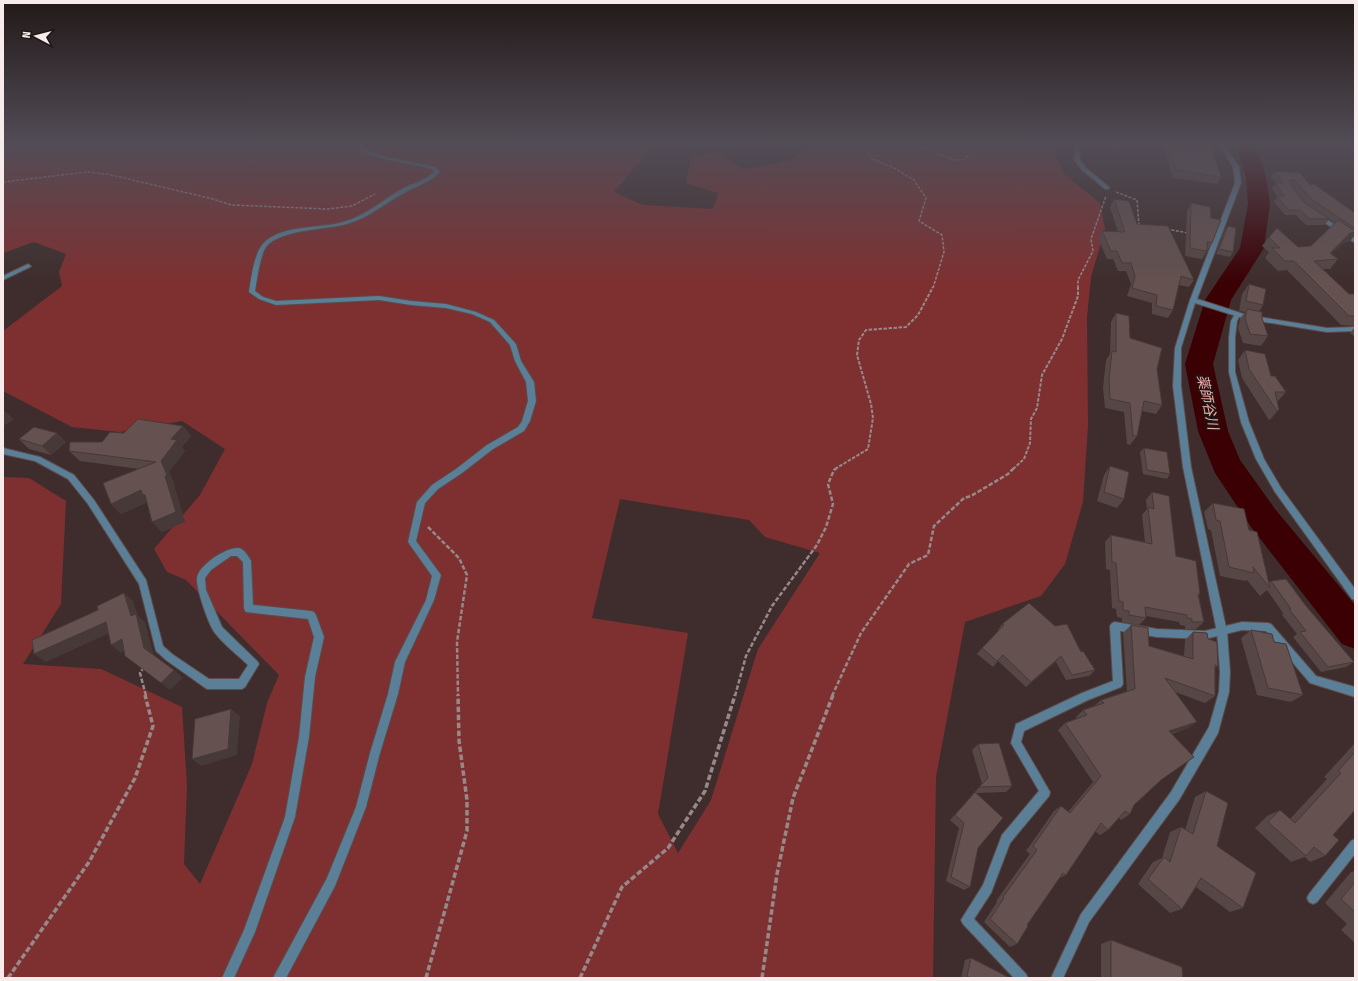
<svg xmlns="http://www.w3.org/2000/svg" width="1358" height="981" font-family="'Fira Sans Condensed','Noto Sans JP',sans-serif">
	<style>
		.green { fill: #7e3031; fill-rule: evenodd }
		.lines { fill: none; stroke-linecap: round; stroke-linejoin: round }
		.river { fill: #3b0004; fill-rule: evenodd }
		.service-casing { stroke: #5c4c4b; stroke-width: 2 }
		.minor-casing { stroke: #5c4c4b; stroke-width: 2 }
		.path-far3 { stroke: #978988; stroke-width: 1.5; stroke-dasharray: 3 1.5; stroke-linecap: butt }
		.path-far2 { stroke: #978988; stroke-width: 2; stroke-dasharray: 3.5 1.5; stroke-linecap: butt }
		.path-far1 { stroke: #978988; stroke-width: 2.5; stroke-dasharray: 4.5 2; stroke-linecap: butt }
		.path { stroke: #978988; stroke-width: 3.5; stroke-dasharray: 5.5 2.5; stroke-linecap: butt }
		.service { fill: #5b7f96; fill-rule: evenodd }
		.minor { fill: #5b7f96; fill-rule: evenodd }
		.wall { fill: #564645 }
		.shaded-wall { fill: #463938 }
		.building { fill: #645150; stroke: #463938 }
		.labels { text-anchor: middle; stroke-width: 3; stroke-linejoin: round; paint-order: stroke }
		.water-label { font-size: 14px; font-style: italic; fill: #f6aba7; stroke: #1f1717 }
	</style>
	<rect width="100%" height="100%" fill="#3e2d2c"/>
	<path class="green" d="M3 144H653L654 145 614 192 643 205 713 209 718 193 686 183 691 158 719 152 743 169 790 161 812 144H1052L1063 173 1100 203 1105 229 1091 277 1087 318 1088 425 1083 502 1065 564 1041 596 965 622 936 777 933 978H3V477L29 478 66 501 61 604 23 664 101 669 182 707 187 785 184 864 200 884 252 764 267 703 279 675 186 580 167 572 154 549 200 495 225 449 182 421 120 432 72 427 3 391V331L62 286 59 272 66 254 34 242 3 253ZM620 499 749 520 765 537 820 553 758 649 711 800 678 853 658 814 688 633 592 618Z"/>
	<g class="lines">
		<polygon class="river" points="1231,144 1251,144 1259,155 1266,177 1270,204 1264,248 1231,300 1213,364 1228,431 1240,460 1275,509 1355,605 1355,649 1342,644 1251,527 1215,473 1198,431 1185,364 1205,300 1240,248 1248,204 1246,177 1239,155"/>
		<defs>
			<g id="service">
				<polygon points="1075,144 1079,144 1080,160 1086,168 1109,187 1109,189 1105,189 1082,170 1074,160"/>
				<polygon points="1316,215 1320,215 1355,238 1355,243 1316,217"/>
				<polygon points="28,264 31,266 30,267 3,280 3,276"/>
				<polygon points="1237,313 1240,315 1237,321 1235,337 1235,372 1249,422 1264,459 1281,488 1355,589 1355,600 1352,599 1275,492 1256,459 1241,422 1229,372 1229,337 1231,321 1235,314"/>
				<polygon points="1115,622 1157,629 1205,631 1242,622 1268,623 1271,624 1316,676 1355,687 1355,697 1310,683 1266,631 1242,630 1205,639 1157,637 1120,631 1123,684 1121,687 1088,700 1024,731 1021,742 1050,792 1049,796 1010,843 991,893 974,919 1026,974 1028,978 1014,978 963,924 961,920 983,885 1002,835 1039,791 1011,743 1016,724 1082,693 1113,681 1110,626 1112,623"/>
				<polygon points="1355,839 1355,854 1317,902 1313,904 1309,902 1307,898 1309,894 1351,841"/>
			</g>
			<g id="minor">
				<path d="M358 144H363L364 149 387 157 436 167 440 172C430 183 418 185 406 192 386 202 369 218 347 224 326 230 280 229 266 247 260 256 257 280 255 291L263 297 276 301 379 296 411 301 446 304 476 312 494 320 516 344 521 361 534 382 536 401 530 421 524 431 493 449 462 473 438 489 425 503 416 541 441 575 434 600 405 662 398 694 380 753 366 807 335 886 286 978H273L327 878 356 807 370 753 388 694 395 662 426 600 432 576 408 542 417 502 432 485 456 469 487 445 518 427 522 421 528 401 526 382 515 361 510 345 490 322 472 314 446 308 411 305 379 300 276 305 259 299 249 292C251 279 254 255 262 245 279 224 320 229 343 222 366 216 382 200 402 189 413 183 425 181 434 172L432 169C408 163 383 161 360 151Z"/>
				<polygon points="1219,144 1224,144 1239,167 1241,183 1197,299 1247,315 1327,328 1355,327 1355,331 1327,332 1246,319 1195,303 1181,348 1181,386 1191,467 1227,632 1230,672 1229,692 1218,733 1179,800 1089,922 1063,978 1051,978 1081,914 1171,792 1209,727 1219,692 1220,672 1217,632 1183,467 1173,386 1175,348 1190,300 1235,183 1233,167"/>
				<path d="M3 448 40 457 74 475 94 500 146 580 163 646 172 654 209 679H239L248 665C238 655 223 644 215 633 209 626 196 588 197 579 197 566 226 547 239 548 244 549 249 557 251 561L253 605 311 611 314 612 316 615 324 637 315 677 309 737 295 817 255 932 234 978H222L244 930 285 817 299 737 305 677 314 637 308 619 246 612 244 609 243 562 237 556H231L211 570 205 578 206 590 222 627 257 661 259 664 245 687 242 689H207L204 687 166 660 156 651 139 584 88 504 68 479 35 461 3 454Z"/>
			</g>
		</defs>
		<use href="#service" class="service-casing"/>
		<use href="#minor" class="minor-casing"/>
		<g class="path-far3">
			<polyline points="864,144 870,158 894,168 914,180 926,198 919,221 942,235 944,252 933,288"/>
			<polyline points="907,144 925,148 954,160 966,159 971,149 970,144"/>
			<polyline points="3,182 87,172 107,174 213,199 231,205 328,209 352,206 375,194"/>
			<polyline points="1116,192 1137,200 1139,226"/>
			<polyline points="1167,229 1188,233"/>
			<polyline points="1078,288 1078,280 1093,251 1091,239 1106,196"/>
		</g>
		<g class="path-far2">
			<polyline points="835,469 868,449 873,418 871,404 857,355 859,340 866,330 906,327 918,315 933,287"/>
			<polyline points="1013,469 1024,459 1030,443 1031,419 1037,408 1042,375 1062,339 1078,296 1078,287"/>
		</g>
		<g class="path-far1">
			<polyline points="428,527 459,558 467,575 457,642 458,696"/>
			<polyline points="144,667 140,673 146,696"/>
			<polyline points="735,696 746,656 772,606 817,545 826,527 833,504 828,484 834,470 837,468"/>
			<polyline points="832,696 861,633 909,564 928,555 934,526 964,498 971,496 1008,474 1014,468"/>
		</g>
		<g class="path">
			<polyline points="8,978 89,862 135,778 153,726 145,695"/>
			<polyline points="426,978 467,831 467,800 459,741 458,695"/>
			<polyline points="580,978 622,887 668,848 705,791 735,695"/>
			<polyline points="762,978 777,874 793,798 833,695"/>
		</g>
		<use href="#service" class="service"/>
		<use href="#minor" class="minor"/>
	</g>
	<g class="wall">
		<polygon points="1100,144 1131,144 1120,152"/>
		<polygon points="1158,144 1209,144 1221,177 1217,184 1173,178 1163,145"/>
		<polygon points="1274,171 1310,185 1355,213 1355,236 1354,236 1350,241 1343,243 1331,254 1338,259 1330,269 1323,269 1349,294 1355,294 1355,326 1341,325 1287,270 1278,271 1265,258 1269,252 1262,246 1269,237 1298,247 1311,246 1335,223 1307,205 1291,186 1290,186 1305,203 1329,219 1325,225 1306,225 1296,215 1285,215 1274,202 1277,197 1272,188 1276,183 1271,177"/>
		<polygon points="1114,199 1137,224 1194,280 1189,287 1179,285 1173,310 1168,318 1152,314 1152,303 1127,296 1131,284 1126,271 1118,271 1113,259 1107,259 1098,238 1102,231 1118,232 1110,207"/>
		<polygon points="1191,203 1212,243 1202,259 1185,256 1187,211"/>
		<polygon points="1228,226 1233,252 1230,257 1216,254 1225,230"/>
		<polygon points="1249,284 1263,305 1259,312 1268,336 1261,346 1243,343 1238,328 1240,319 1245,312 1239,311 1242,294"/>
		<polygon points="1116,313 1130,338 1157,369 1162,405 1156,414 1142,411 1137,436 1130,445 1127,444 1124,412 1105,408 1103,388 1106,360 1110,354 1111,322"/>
		<polygon points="1355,327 1355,337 1350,333"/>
		<polygon points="1245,350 1286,392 1277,402 1279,410 1271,419 1269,420 1242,378 1238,360"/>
		<polygon points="183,426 191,436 182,447 185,451 169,471 175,486 174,486 185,522 162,532 147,502 121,514 111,504 139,469 80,461 69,451 102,442 124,433"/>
		<polygon points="19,439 66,442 51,455 29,449"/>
		<polygon points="1144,448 1170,474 1167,479 1143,474 1140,452"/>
		<polygon points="1110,466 1124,499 1117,508 1097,501 1104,475"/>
		<polygon points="1152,492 1176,556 1200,594 1199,596 1204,622 1196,629 1185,629 1185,626 1180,625 1179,622 1146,616 1146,618 1139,625 1122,622 1122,618 1117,617 1116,609 1112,608 1110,570 1106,569 1105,542 1111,535 1145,542 1142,515 1147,509 1146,500"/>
		<polygon points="1213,503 1249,530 1269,582 1271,581 1306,606 1354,662 1346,667 1321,672 1293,637 1297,634 1282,615 1283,613 1267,590 1260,596 1247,580 1245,581 1220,576 1211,530 1208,529 1204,512"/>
		<polygon points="1002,624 1081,652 1095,670 1089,676 1066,680 1056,662 1026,687 998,661 993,667 977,654 982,648 999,631 998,630"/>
		<polygon points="1131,625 1149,646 1184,656 1185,640 1193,632 1208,639 1218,666 1215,668 1215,696 1205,703 1175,692 1188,728 1172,734 1161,780 1134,805 1130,814 1121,820 1119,818 1108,830 1100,835 1095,831 1066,875 1058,879 1027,925 1017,944 1010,947 984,922 997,902 996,901 1030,854 1026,851 1054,811 1061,806 1068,812 1093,782 1058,730 1065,723 1077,719 1076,717 1083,710 1094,706 1101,700 1127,691 1123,633"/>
		<polygon points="1251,630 1274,642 1303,695 1291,702 1257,695 1241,638"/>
		<polygon points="1355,743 1355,810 1333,835 1325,856 1310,862 1305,857 1291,862 1255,828 1267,816 1280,810 1290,819 1327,779 1324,777"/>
		<polygon points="978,744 1012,786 1006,792 976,793 978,848 970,887 964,890 946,881 959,828 950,820 982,784 972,750"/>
		<polygon points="1206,791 1217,846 1243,908 1230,912 1196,887 1182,909 1170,913 1138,884 1153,862 1162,858 1170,832 1181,827 1185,830 1195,797"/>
		<polygon points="1355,871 1355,943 1341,930 1347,924 1325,903 1351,872"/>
		<polygon points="1111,940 1183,978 1101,978 1101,944"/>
		<polygon points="971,958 1010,978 961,978 965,960"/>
	</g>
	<g class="shaded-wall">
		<polygon points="1125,144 1131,144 1120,152 1124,145"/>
		<polygon points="1355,232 1355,234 1350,241 1343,243 1325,260 1330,253 1350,233"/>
		<polygon points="1279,410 1271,419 1269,420 1277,411"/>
		<polygon points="5,411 14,420 3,426 3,412"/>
		<polygon points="183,426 191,436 182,447 185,451 169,471 175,486 174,486 185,522 162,532 152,522 165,476 161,461 171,439"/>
		<polygon points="57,433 66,442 51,455 42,446"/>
		<polygon points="141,490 151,501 121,514 111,504"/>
		<polygon points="124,593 133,601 138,616 145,622 154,656 144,648 131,616"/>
		<polygon points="106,622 116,630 46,662 34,654"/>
		<polygon points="122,639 132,647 121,653 111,645"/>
		<polygon points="1061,656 1056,662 1026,687 1031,682"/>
		<polygon points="174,670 183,678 170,690 161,683"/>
		<polygon points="231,709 240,716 237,755 201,766 192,759"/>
		<polygon points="1197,722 1188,728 1160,737 1169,731"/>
	</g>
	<g class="building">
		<polygon points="1168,144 1209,144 1213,153 1221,177 1177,170"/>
		<polygon points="1274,171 1300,173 1310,185 1314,184 1355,213 1355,228 1311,199 1295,180 1290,180 1290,184 1305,203 1329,219 1310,219 1300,210 1289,210 1277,196 1284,196 1275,183 1284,183"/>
		<polygon points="1114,199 1129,201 1137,224 1168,226 1194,280 1181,276 1173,310 1156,306 1157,295 1132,288 1135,276 1131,263 1122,263 1117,251 1111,251 1102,231 1125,232"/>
		<polygon points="1191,203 1210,207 1211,218 1221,220 1212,243 1207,242 1207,251 1190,248"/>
		<polygon points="1338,220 1355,231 1355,232 1350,233 1330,253 1338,259 1314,261 1349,294 1355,294 1355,316 1349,316 1294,261 1285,261 1272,248 1280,248 1269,237 1277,228 1298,247 1311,246"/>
		<polygon points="1228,226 1236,228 1233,252 1219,249"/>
		<polygon points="1249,284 1266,289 1263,305 1246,301"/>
		<polygon points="1247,309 1262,312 1262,318 1268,336 1250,334 1245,318"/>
		<polygon points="1116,313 1129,316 1130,338 1162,348 1157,369 1162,405 1144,401 1137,436 1133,436 1130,403 1110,399 1109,379 1112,351 1116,352"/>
		<polygon points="1245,350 1265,354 1271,376 1275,376 1286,392 1275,392 1279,410 1277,411 1249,369"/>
		<polygon points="138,419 183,426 171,439 177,440 161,461 167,475 165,476 176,512 152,522 145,495 143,495 141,490 111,504 103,483 156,462 69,451 70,442 102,442 110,432 124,433"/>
		<polygon points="34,427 57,433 42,446 19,439"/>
		<polygon points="1144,448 1167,452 1170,474 1147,470"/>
		<polygon points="1110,466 1129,472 1124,499 1104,492"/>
		<polygon points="1152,492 1169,496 1176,556 1196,561 1200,594 1198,594 1204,622 1192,622 1192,619 1187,618 1187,615 1145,607 1146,618 1129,615 1129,611 1123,610 1123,602 1119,601 1116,563 1112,562 1111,535 1152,544 1148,507 1154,509"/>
		<polygon points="1213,503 1244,509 1249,530 1257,532 1270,588 1253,567 1254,573 1229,567 1220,521 1216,520"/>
		<polygon points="1286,579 1306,606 1354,662 1328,667 1300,632 1306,631 1289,609 1291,609 1271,581"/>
		<polygon points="124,593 131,616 136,614 144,648 174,670 161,683 125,656 122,639 111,645 106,622 34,654 32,640 98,610 97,606"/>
		<polygon points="1029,603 1055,626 1067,624 1081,652 1083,651 1095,670 1072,675 1061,656 1031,682 1003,655 997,661 982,648 1004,625 1002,624"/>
		<polygon points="1131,625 1148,628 1149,646 1193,659 1193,632 1207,633 1208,639 1217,642 1218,666 1215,665 1215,696 1165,678 1197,722 1169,731 1194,757 1161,780 1134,805 1130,814 1125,811 1108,830 1101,823 1066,875 1063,873 1027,925 1028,926 1017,944 990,919 1004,898 1003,897 1037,850 1033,846 1061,806 1070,813 1101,776 1065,723 1087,715 1083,710 1104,703 1101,700 1135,689"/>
		<polygon points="1251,630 1272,634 1274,642 1286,644 1303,695 1268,688"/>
		<polygon points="231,709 228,749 192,759 195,719"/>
		<polygon points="999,743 1012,786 979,787 988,778 978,744"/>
		<polygon points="1355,752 1355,810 1333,835 1339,840 1325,856 1314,847 1306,856 1268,822 1280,810 1295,823 1341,773 1338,771"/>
		<polygon points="1206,791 1228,803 1217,846 1256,873 1243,908 1201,878 1182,909 1148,879 1164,857 1170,862 1181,827 1193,834"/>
		<polygon points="975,792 1003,818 978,848 970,887 951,877 964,823 955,815"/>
		<polygon points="1355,882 1355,912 1341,899"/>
		<polygon points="1111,940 1182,967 1183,978 1111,978"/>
		<polygon points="971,958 1010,978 970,978 967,976"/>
	</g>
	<linearGradient id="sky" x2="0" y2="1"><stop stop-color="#221918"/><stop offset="0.51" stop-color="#524c56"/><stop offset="1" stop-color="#524c56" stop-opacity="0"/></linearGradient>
	<rect width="1358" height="282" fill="url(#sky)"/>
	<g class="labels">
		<g class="water-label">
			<text transform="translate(1208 402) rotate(78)" y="5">薬師谷川</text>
		</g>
	</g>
	<rect width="1358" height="981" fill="none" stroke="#f7eceb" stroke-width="8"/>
	<g transform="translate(36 36) rotate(277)" stroke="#1f1717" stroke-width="3" paint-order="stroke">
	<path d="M0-3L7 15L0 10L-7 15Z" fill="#f7eceb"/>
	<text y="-6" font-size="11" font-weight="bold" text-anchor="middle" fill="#f7eceb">N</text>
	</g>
</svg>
